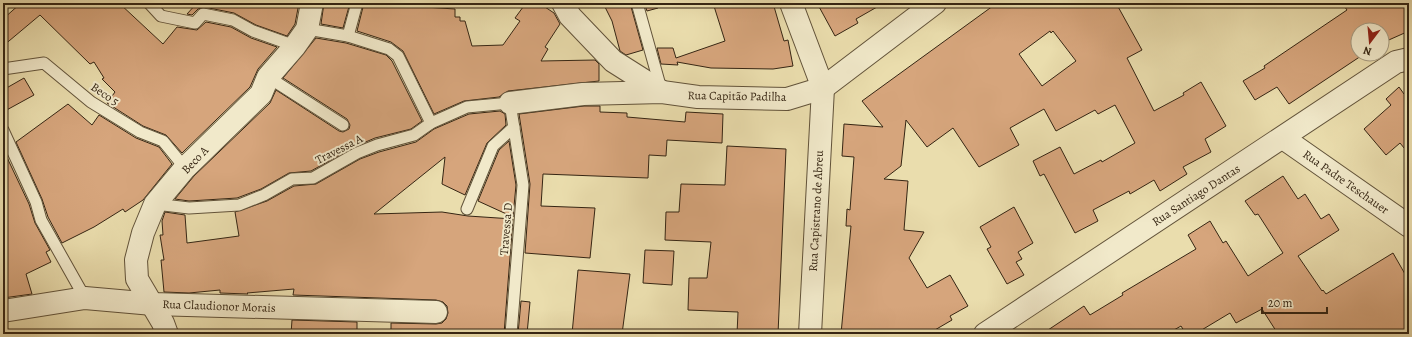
<svg xmlns="http://www.w3.org/2000/svg" width="1412" height="337" font-family="Alegreya,serif">
	<style>
		.building { fill: #d6a57c; stroke: #352513; fill-rule: evenodd }
		.lines { fill: none; stroke-linecap: round; stroke-linejoin: round }
		.lane-casing { stroke: #62533a; stroke-width: 13 }
		.street-casing { stroke: #62533a; stroke-width: 24 }
		.lane { stroke: #f1e9ca; stroke-width: 11 }
		.street { stroke: #f1e9ca; stroke-width: 22 }
		.labels { text-anchor: middle; stroke-width: 4; stroke-linejoin: round; paint-order: stroke }
		.street-label { font-size: 12px; fill: #352513; stroke: #f1e9ca }
	</style>
	<rect width="100%" height="100%" fill="#eaddad"/>
	<filter id="stains"><feTurbulence type="fractalNoise" baseFrequency=".005" numOctaves="4"/><feColorMatrix values="0 0 0 0 .2 0 0 0 0 .09 0 0 0 0 .02 0 0 0 .5 -.17"/></filter>
	<radialGradient id="worn" r=".72"><stop offset=".6" stop-color="#630" stop-opacity="0"/><stop offset="1" stop-color="#630" stop-opacity=".3"/></radialGradient>
	<g class="building">
		<polygon points="21,3 119,3 163,44 177,27 197,30 206,22 231,27 251,38 277,47 258,69 250,87 182,153 166,135 143,126 107,103 115,92 102,79 104,78 94,62 90,64 40,15 3,46 3,19"/>
		<polygon points="197,3 299,3 295,24 287,36 256,25 234,13 204,7 198,9 192,15 187,14"/>
		<polygon points="324,3 350,3 343,28 321,24"/>
		<polygon points="364,3 455,9 455,17 460,17 460,21 465,21 472,46 503,45 520,21 515,18 526,3 539,3 554,13 560,24 545,47 548,49 541,61 595,60 599,64 599,81 508,91 499,97 464,101 434,114 403,51 391,42 357,31"/>
		<polygon points="603,3 630,3 643,50 626,55 620,51 612,21"/>
		<polygon points="644,3 658,3 658,8 647,11"/>
		<polygon points="713,3 773,3 784,41 788,40 793,66 773,69 711,68 677,62 678,65 661,64 657,48 673,48 676,58 725,41"/>
		<polygon points="817,3 884,3 856,19 858,23 835,36"/>
		<path d="M997 3H1116L1142 50 1127 58 1154 111 1184 95 1183 93 1201 82 1226 126 1205 139 1211 152 1183 167 1187 174 1160 191 1154 180 1130 194 1129 191 1093 210 1098 221 1075 233 1044 174 1040 176 1033 161 1060 147 1074 174 1101 160 1102 162 1135 143 1115 105 1098 114 1095 110 1056 131 1044 109 1010 128 1019 145 979 167 953 128 927 147 906 120 901 166 884 179 908 181 904 230 924 232 909 258 927 288 950 275 968 306 950 316 952 320 928 334H841L851 226H846L847 209 850 210 854 157 842 156 844 124 883 127 862 101ZM1050 31 1051 33 1053 31 1076 61 1042 86 1019 54Z"/>
		<polygon points="1342,3 1409,3 1409,31 1382,43 1382,30 1358,30 1358,54 1364,54 1289,104 1277,87 1255,100 1243,81 1265,68 1264,66 1347,10"/>
		<polygon points="316,38 346,43 386,55 392,61 422,121 411,129 375,138 354,147 311,171 289,173 261,189 237,198 189,201 175,199 194,176 270,103 276,90 339,131 343,132 349,129 350,125 347,119 283,78"/>
		<polygon points="24,78 34,95 3,112 3,90"/>
		<polygon points="1399,87 1404,94 1409,89 1409,154 1400,143 1386,155 1364,129 1391,105 1386,99"/>
		<polygon points="68,104 92,125 99,115 136,138 159,147 172,164 143,200 125,212 123,209 94,227 62,243 48,217 42,199 16,142"/>
		<polygon points="584,106 600,106 600,112 627,113 627,117 685,122 686,112 723,114 722,143 667,140 666,156 649,155 648,178 543,174 541,206 595,208 590,258 525,253 530,184 519,114"/>
		<polygon points="500,111 505,114 506,125 487,143 465,195 442,184 445,157 374,214 442,212 468,216 513,219 504,334 391,334 391,323 436,324 442,323 446,319 448,313 447,306 443,302 436,300 293,295 294,289 247,293 248,294 220,293 220,290 189,293 164,292 161,260 164,260 160,235 163,235 162,221 165,212 185,215 187,243 239,236 235,212 267,201 294,186 316,184 360,159 379,152 416,142 434,129 469,114"/>
		<polygon points="509,141 516,185 513,217 478,201 499,150"/>
		<polygon points="727,146 786,149 778,334 737,334 738,312 688,310 689,278 707,278 711,242 665,240 666,212 679,212 681,184 725,185"/>
		<polygon points="3,149 29,204 35,223 50,250 46,252 51,262 26,274 32,294 3,298 3,273 7,272 3,260"/>
		<polygon points="1283,176 1298,199 1305,194 1321,219 1329,214 1339,230 1298,256 1322,291 1323,290 1326,294 1393,253 1409,281 1409,334 1278,334 1262,309 1236,323 1230,313 1195,334 1186,334 1181,326 1167,334 1042,334 1084,306 1090,315 1123,295 1122,293 1196,249 1188,235 1210,221 1223,243 1226,241 1248,276 1283,253 1258,214 1255,215 1245,201"/>
		<polygon points="1014,207 1033,243 1018,252 1022,259 1016,262 1024,275 1007,284 987,249 991,247 980,227"/>
		<polygon points="645,250 674,251 672,285 643,283"/>
		<polygon points="578,270 630,274 622,334 572,334"/>
		<polygon points="521,301 530,302 527,334 518,334"/>
		<polygon points="292,320 357,322 357,334 291,334"/>
	</g>
	<g class="lines">
		<defs>
			<g id="lane">
				<polyline points="149,3 161,16 195,23 203,14 233,20 253,31 295,46"/>
				<polyline points="637,3 661,89"/>
				<polyline points="307,29 348,36 389,49 398,56 431,123"/>
				<polyline points="348,36 357,3"/>
				<polyline points="3,69 44,63 91,102 140,132 163,141 185,168"/>
				<polyline points="268,77 343,125"/>
				<polyline points="3,130 36,202 41,220 85,298"/>
				<polyline points="155,204 189,208 239,205 264,195 292,179 313,178 357,153 377,145 414,135 431,123 467,107 510,103 523,185 511,334"/>
				<polyline points="467,209 493,146 514,127"/>
			</g>
			<g id="street">
				<polyline points="563,3 570,16 613,61 662,92"/>
				<polyline points="791,3 823,88 810,334"/>
				<polyline points="510,103 583,94 662,92 698,97 787,99 823,88 935,3"/>
				<polyline points="1283,138 1409,226"/>
				<polyline points="3,311 85,298 153,304 436,312"/>
				<polyline points="167,334 163,323 137,279 136,260 143,233 155,204 185,168 261,94 268,77 295,46 307,29 312,3"/>
				<polyline points="985,334 1396,62 1409,59"/>
			</g>
		</defs>
		<use href="#lane" class="lane-casing"/>
		<use href="#street" class="street-casing"/>
		<use href="#lane" class="lane"/>
		<use href="#street" class="street"/>
	</g>
	<g class="labels">
		<g class="street-label">
			<text transform="translate(105 94) rotate(34)" y="4">Beco 5</text>
			<text transform="translate(737 96) rotate(1)" y="4">Rua Capitão Padilha</text>
			<text transform="translate(339 149) rotate(-27)" y="4">Travessa A</text>
			<text transform="translate(195 160) rotate(-46)" y="4">Beco A</text>
			<text transform="translate(1346 182) rotate(35)" y="4">Rua Padre Teschauer</text>
			<text transform="translate(1196 195) rotate(-33)" y="4">Rua Santiago Dantas</text>
			<text transform="translate(816 211) rotate(-87)" y="4">Rua Capistrano de Abreu</text>
			<text transform="translate(506 229) rotate(-85)" y="4">Travessa D</text>
			<text transform="translate(219 306) rotate(2)" y="4">Rua Claudionor Morais</text>
		</g>
	</g>
	<rect width="1412" height="337" fill="none" stroke="#eaddad" stroke-width="16"/>
	<rect x="4" y="4" width="1404" height="329" fill="none" stroke="#352513" stroke-width="2"/>
	<rect x="8" y="8" width="1396" height="321" fill="none" stroke="#352513"/>
	<g transform="translate(1370 42) rotate(196)"><circle r="19" fill="#f1e9ca" stroke="#a69b81"/>
	<path d="M0-3L7 15L0 10L-7 15Z" fill="#8f2418"/>
	<text y="-6" font-size="11" font-weight="bold" text-anchor="middle" fill="#352513">N</text>
	</g>
	<path d="M1262 307v6h65v-6" fill="none" stroke="#352513" stroke-width="2"/>
	<text x="1268" y="307" font-size="12" fill="#352513" stroke="#f1e9ca" stroke-width="3" paint-order="stroke">20 m</text>
	<rect width="100%" height="100%" filter="url(#stains)"/>
	<rect width="100%" height="100%" fill="url(#worn)"/>
</svg>
